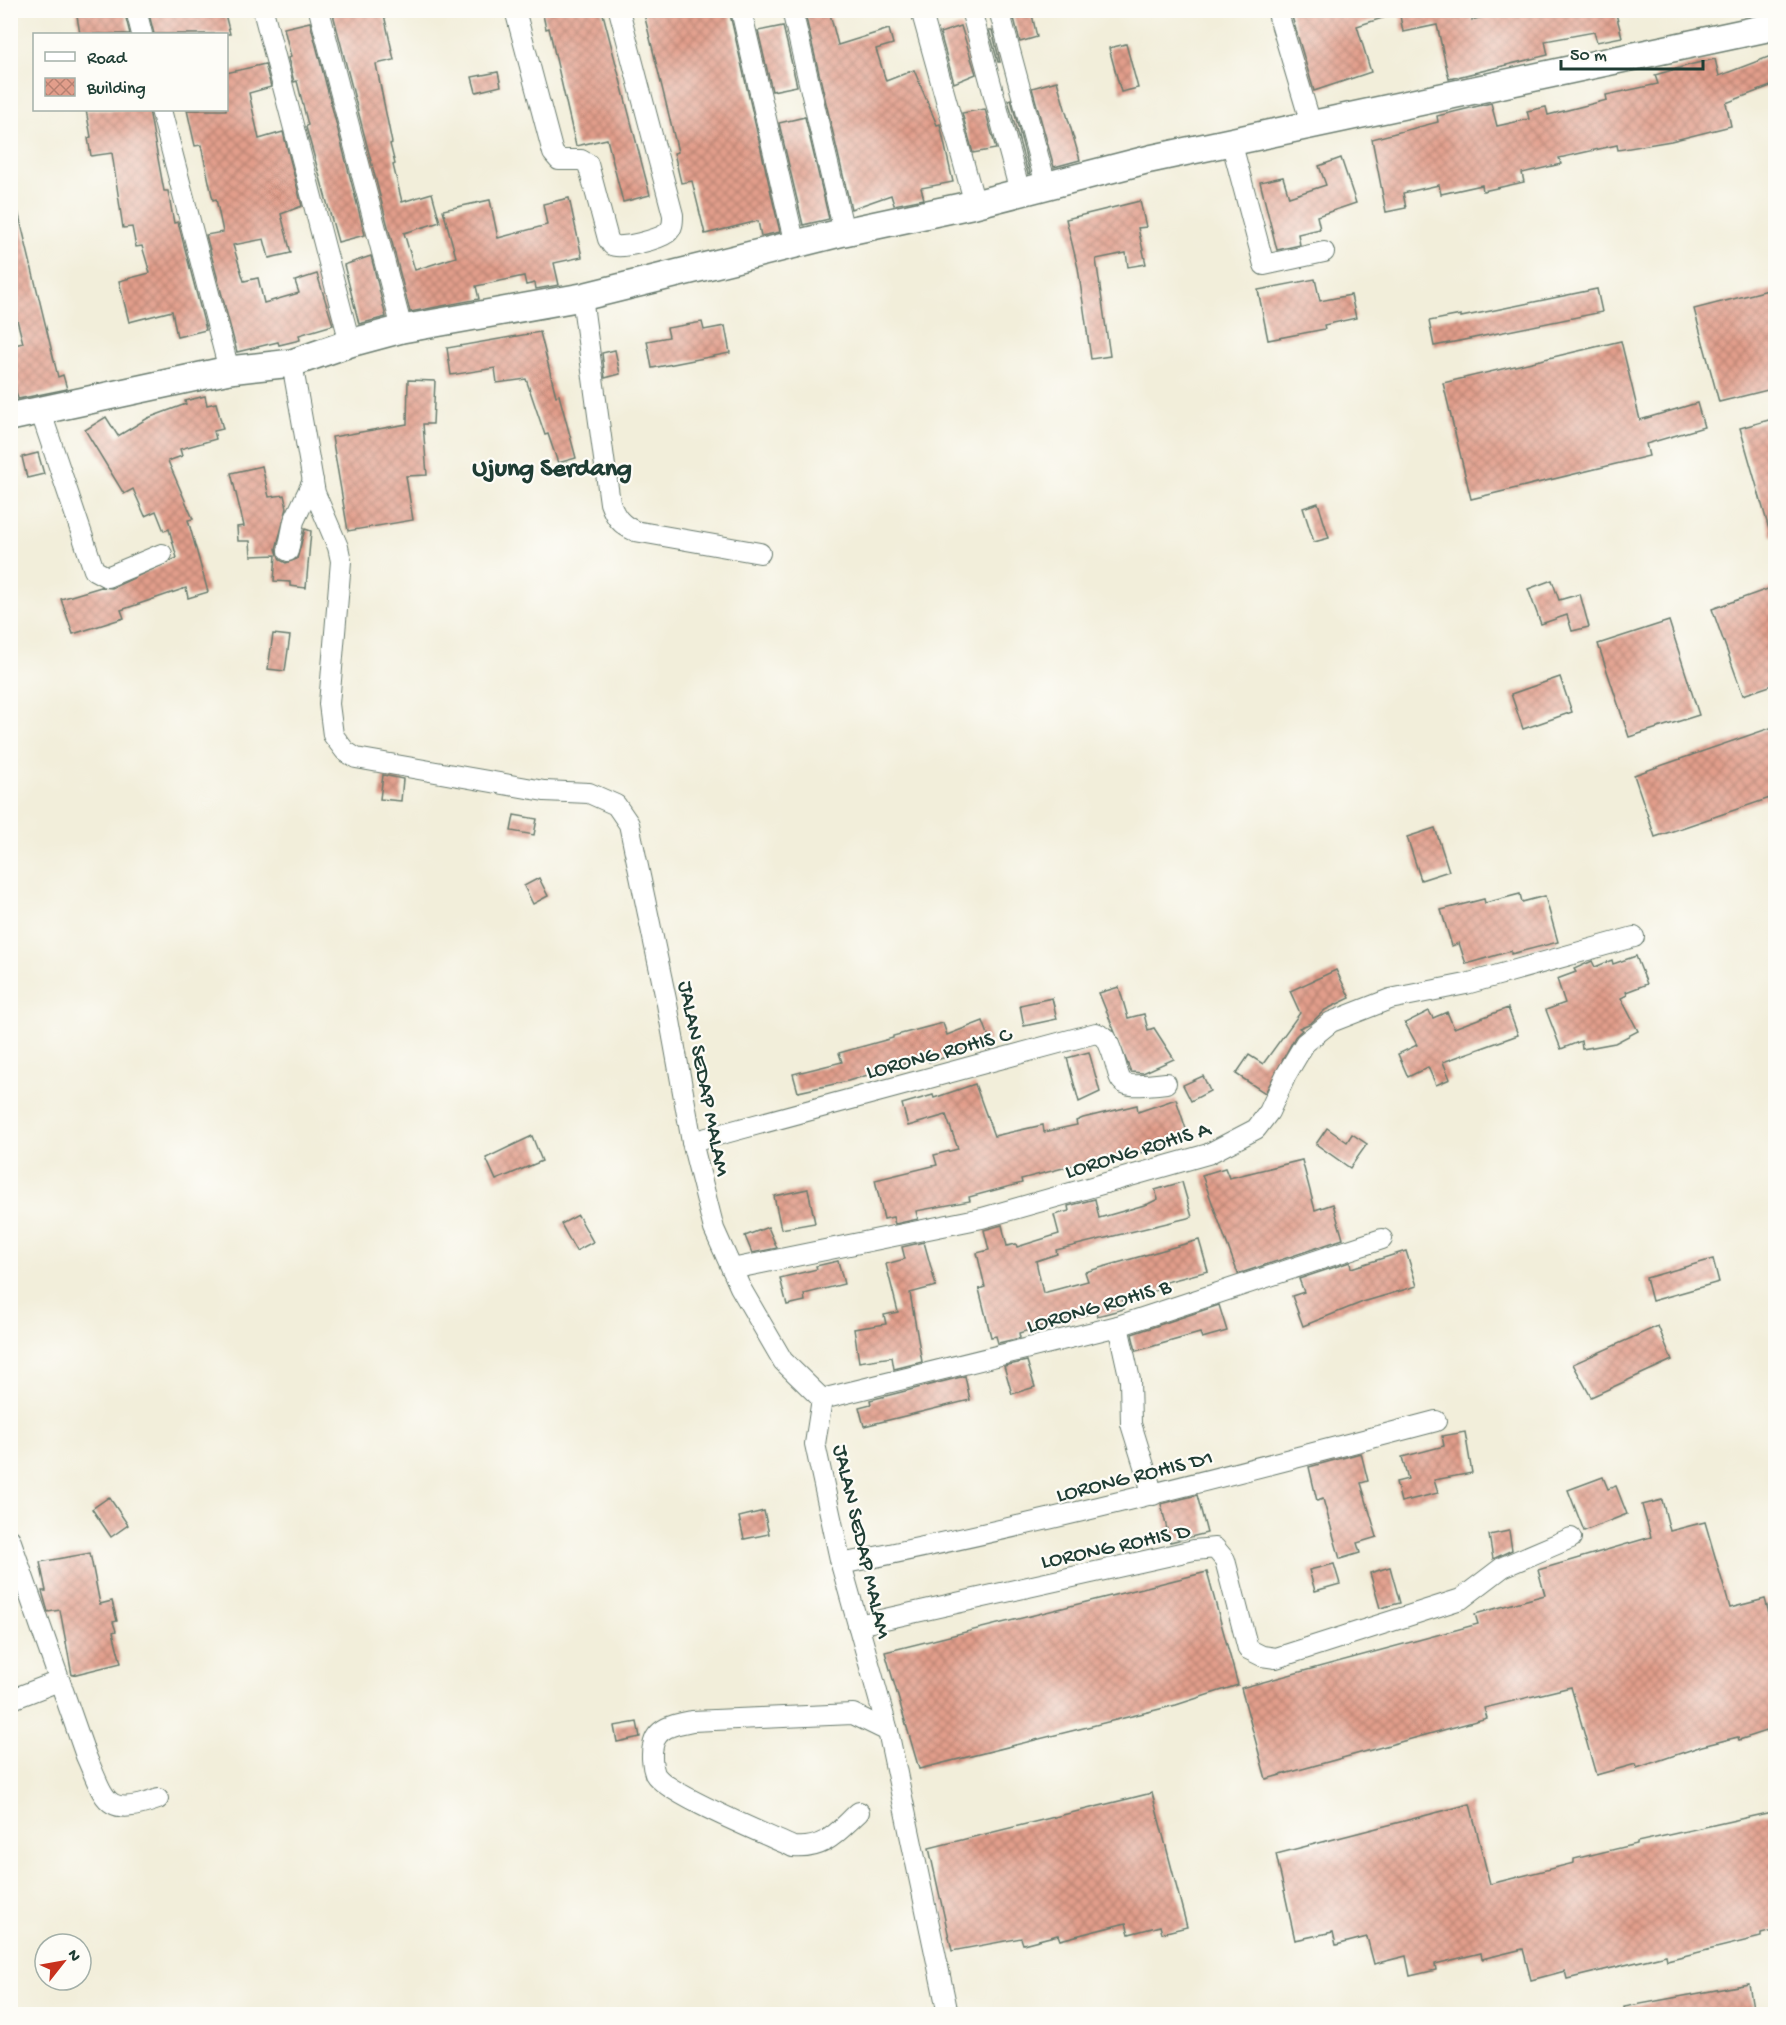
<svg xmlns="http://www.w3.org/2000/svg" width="1786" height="2025" font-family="'Gochi Hand',sans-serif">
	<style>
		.building { fill: url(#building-cross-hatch) }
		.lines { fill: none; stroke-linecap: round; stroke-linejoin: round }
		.street-casing { stroke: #697b6e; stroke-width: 22 }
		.secondary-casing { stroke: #697b6e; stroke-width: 30 }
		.street { stroke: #fff; stroke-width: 20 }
		.secondary { stroke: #fff; stroke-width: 27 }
		.labels { text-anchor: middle; stroke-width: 4.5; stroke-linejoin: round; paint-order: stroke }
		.street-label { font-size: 22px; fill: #1f3d34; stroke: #fdfcf7 }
		.quarter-label { font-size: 26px; font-weight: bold; fill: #1f3d34; stroke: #fdfcf7 }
	</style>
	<defs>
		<pattern id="building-cross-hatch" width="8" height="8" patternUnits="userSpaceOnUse" patternTransform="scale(1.5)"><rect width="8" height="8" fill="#e29e8b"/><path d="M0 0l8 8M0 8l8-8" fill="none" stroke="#b78272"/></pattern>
	</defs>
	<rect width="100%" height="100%" fill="#fdfcf7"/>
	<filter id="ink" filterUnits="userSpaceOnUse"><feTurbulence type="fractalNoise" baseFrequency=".0167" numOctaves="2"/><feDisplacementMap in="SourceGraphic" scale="12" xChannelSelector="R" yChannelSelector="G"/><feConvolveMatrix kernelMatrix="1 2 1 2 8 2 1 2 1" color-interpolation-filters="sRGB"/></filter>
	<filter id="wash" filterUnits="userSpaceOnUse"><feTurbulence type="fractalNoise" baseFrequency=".008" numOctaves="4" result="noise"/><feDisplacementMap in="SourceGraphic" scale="24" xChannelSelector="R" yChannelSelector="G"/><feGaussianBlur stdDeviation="1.35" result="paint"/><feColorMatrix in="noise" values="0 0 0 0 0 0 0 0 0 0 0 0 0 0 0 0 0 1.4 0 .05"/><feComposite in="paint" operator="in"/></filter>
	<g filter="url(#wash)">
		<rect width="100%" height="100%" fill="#f2eeda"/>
		<g id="blocks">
			<g class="building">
				<polygon points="76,10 124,10 130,34 80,34"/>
				<polygon points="148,10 224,10 230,34 154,34"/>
				<polygon points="332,10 383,10 394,60 376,64 392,143 390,144 395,164 393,165 402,202 432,193 440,222 404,233 415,270 456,257 443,210 490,200 498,238 547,225 543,204 569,198 582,257 554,263 559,285 536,289 535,283 526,285 524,276 476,286 479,299 410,312"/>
				<polygon points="542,10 602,10 650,195 623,202 607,139 576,146 549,28 546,29"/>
				<polygon points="643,10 729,10 780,232 761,236 758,221 705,234 692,181 681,183 674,153 678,152"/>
				<polygon points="821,10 829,10 838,45 889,29 893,44 876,49 886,81 914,70 937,125 940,124 953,182 921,188 924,199 894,205 891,195 851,209 805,14"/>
				<polygon points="1012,10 1031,10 1037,37 1020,42"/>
				<polygon points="1290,10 1394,10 1395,14 1357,26 1371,72 1314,91"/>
				<polygon points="1399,10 1473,10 1472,20 1507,10 1615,10 1622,37 1597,42 1594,32 1545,41 1548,55 1449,79 1437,25 1403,32"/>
				<polygon points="310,22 365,235 338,242 306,127 308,125 297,81 294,82 288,58 291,57 284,28"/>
				<polygon points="783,26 797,86 772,91 758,31"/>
				<polygon points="961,26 976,74 954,83 940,33"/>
				<polygon points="989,30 992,30 1000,62 998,62"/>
				<polygon points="1126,44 1138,88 1121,92 1109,48"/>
				<polygon points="1776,54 1776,84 1726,103 1731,126 1671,141 1618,150 1617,145 1559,158 1561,164 1522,173 1524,182 1483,191 1482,185 1441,194 1439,185 1403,193 1406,208 1386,212 1372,139 1438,122 1437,116 1491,103 1497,126 1529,119 1527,111 1546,107 1548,115 1607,100 1606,95 1658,84 1655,75 1693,64 1715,59 1719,76"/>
				<polygon points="265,64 271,87 249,93 259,139 283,132 302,206 281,214 291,253 269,258 264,239 233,245 244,281 258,278 264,303 299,293 295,281 317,274 333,325 299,335 300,340 279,345 278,342 237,352 206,235 223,232 216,199 213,200 201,145 195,146 187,110 226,110 226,73"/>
				<polygon points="498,72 501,86 476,92 472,77"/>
				<polygon points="1057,81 1080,160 1054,167 1032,88"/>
				<polygon points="1011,99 1030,173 1028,174 1008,100"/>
				<polygon points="985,109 996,149 973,153 962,113"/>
				<polygon points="86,110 149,110 164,191 168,191 174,223 178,222 206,330 177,337 172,311 129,322 119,281 150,273 142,246 136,247 132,227 123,228 112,153 91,156 88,138 91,137"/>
				<polygon points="805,117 829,219 803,225 779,123"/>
				<polygon points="1341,158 1356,203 1317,216 1320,229 1298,234 1300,245 1277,250 1260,182 1283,177 1289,197 1326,185 1319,166"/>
				<polygon points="1140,201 1146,227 1138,228 1146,264 1128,267 1126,253 1096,259 1110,356 1091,359 1078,268 1066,219"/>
				<polygon points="16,203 58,377 63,375 67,389 18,399 10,368 10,346 23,343 10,293 10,204"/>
				<polygon points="371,256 386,317 359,324 344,265"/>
				<polygon points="1315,279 1320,301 1351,295 1356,318 1324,325 1325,329 1268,340 1258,290"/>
				<polygon points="1776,288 1776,388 1719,402 1694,309"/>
				<polygon points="1597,289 1602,312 1434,346 1429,321 1461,315 1461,317"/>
				<polygon points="702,322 704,330 725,326 730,353 652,368 647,341 669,337 667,328"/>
				<polygon points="540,332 556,396 559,395 576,458 558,463 548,434 545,435 526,379 497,383 495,368 451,375 447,348"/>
				<polygon points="1621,341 1640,420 1697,403 1704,427 1646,444 1649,456 1471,499 1443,383"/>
				<polygon points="615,350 620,374 605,378 602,353"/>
				<polygon points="408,380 435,381 433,424 423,424 427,475 406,476 413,520 348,531 332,437 407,424"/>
				<polygon points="205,396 207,405 216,403 223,429 214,431 216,439 180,449 182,456 168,461 193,519 188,520 208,592 188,598 186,588 121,610 124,618 73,634 61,599 101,587 112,588 177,558 169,529 164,531 156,511 145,516 133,489 124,494 85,430 106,417 118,436 148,418 186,404 185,401"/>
				<polygon points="1776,418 1776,536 1771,536 1740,428"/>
				<polygon points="38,453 44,474 27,478 22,457"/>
				<polygon points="262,466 269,497 284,495 287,508 276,549 280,560 286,563 297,559 305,529 311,531 306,588 290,586 290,582 274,581 276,555 251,556 250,541 238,541 237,527 244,526 231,473"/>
				<polygon points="1318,503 1329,538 1314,542 1303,508"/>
				<polygon points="1552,580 1559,600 1580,594 1589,627 1572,631 1567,615 1541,624 1528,589"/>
				<polygon points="1776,586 1776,684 1743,695 1712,609"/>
				<polygon points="1669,621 1699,715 1629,737 1598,644"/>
				<polygon points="273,634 290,636 285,671 268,669"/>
				<polygon points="1560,677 1572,712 1523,729 1511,694"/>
				<polygon points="1776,726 1776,796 1655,837 1634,775"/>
				<polygon points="383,775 403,779 401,801 380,799"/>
				<polygon points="514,815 537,819 534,835 511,831"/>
				<polygon points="1435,828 1449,871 1421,880 1407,837"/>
				<polygon points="539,878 548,896 533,904 524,886"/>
				<polygon points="1520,894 1522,902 1545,896 1558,942 1511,954 1511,951 1466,964 1459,943 1452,946 1441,910 1484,899 1485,903"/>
				<polygon points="1636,956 1647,984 1626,992 1627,995 1621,998 1638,1031 1615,1043 1582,1049 1581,1041 1561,1049 1546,1010 1565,1003 1557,979 1576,972 1574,969 1590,962 1592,961 1595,967 1612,960 1613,964"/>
				<polygon points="1336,970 1350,998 1325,1010 1311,1023 1299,1028 1302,1030 1295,1037 1265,1093 1236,1074 1249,1055 1263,1064 1300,1013 1290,991"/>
				<polygon points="1119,987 1128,1018 1144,1014 1148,1030 1154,1028 1174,1059 1143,1073 1131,1072 1099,993"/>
				<polygon points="1052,998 1057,1019 1024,1026 1020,1005"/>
				<polygon points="1508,1008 1518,1035 1443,1062 1450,1079 1436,1085 1428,1067 1408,1077 1398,1054 1417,1045 1405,1023 1429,1011 1433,1018 1447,1012 1454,1028"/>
				<polygon points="983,1021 990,1040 950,1056 929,1062 927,1057 848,1081 798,1092 793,1074 842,1062 839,1053 893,1038 893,1036 943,1023 947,1035"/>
				<polygon points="1089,1052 1100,1092 1079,1102 1067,1058"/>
				<polygon points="1203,1076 1210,1091 1191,1101 1183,1085"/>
				<polygon points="975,1084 994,1136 1043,1125 1044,1132 1077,1125 1076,1121 1083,1118 1137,1105 1138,1112 1176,1099 1188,1135 1148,1151 1114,1159 1113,1155 1021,1179 1022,1183 969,1197 970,1201 916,1211 918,1219 895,1224 893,1217 884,1219 875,1180 937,1165 934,1155 958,1149 946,1115 908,1126 902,1104 933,1095 934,1098"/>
				<polygon points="1327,1128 1347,1142 1352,1134 1367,1144 1350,1168 1316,1144"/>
				<polygon points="532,1136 542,1161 496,1180 486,1158"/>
				<polygon points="1302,1160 1315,1210 1333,1204 1343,1239 1238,1274 1202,1175 1225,1168 1229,1178"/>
				<polygon points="1182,1182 1192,1217 1056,1250 1057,1254 1036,1261 1043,1293 1088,1281 1085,1272 1199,1240 1208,1271 1166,1282 1167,1288 1121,1299 1124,1309 1097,1316 1096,1312 1050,1324 1019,1333 1020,1338 998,1343 996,1336 991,1337 979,1289 985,1287 977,1253 989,1250 984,1230 1002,1225 1007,1246 1016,1244 1017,1247 1059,1234 1054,1215 1069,1211 1068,1206 1095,1199 1099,1218 1148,1204 1158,1199 1155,1190"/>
				<polygon points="808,1189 815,1223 781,1229 774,1196"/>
				<polygon points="578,1215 593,1242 576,1251 561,1224"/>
				<polygon points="768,1227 777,1248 752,1253 745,1236"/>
				<polygon points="924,1242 936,1286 910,1293 922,1362 894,1369 892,1357 859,1362 854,1329 886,1324 884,1315 898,1312 886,1264 905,1259 902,1247"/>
				<polygon points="1406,1251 1417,1286 1363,1302 1303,1326 1292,1296 1304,1292 1299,1279 1350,1262 1351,1268"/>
				<polygon points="1713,1259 1719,1282 1652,1301 1646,1278"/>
				<polygon points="838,1261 844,1284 804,1294 805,1301 787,1305 780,1278 817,1269 816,1266"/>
				<polygon points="1219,1305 1227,1331 1202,1338 1200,1333 1136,1351 1132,1334"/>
				<polygon points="1658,1326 1672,1360 1591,1397 1573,1364"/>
				<polygon points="1027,1361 1035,1387 1012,1394 1004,1366"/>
				<polygon points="965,1376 970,1400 864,1426 859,1407 871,1404 870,1400"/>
				<polygon points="1465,1432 1472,1473 1434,1480 1438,1493 1401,1502 1396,1482 1408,1479 1402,1457 1444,1446 1442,1436"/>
				<polygon points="1361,1453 1368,1481 1361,1483 1377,1537 1357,1543 1360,1553 1340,1559 1323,1499 1317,1501 1309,1467"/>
				<polygon points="1603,1477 1608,1489 1616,1486 1627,1514 1584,1531 1568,1490"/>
				<polygon points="1197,1495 1207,1533 1170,1542 1161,1504"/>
				<polygon points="109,1497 128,1525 111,1537 92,1509"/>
				<polygon points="1662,1500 1670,1531 1705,1522 1730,1608 1765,1599 1776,1637 1776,1728 1739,1740 1738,1737 1702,1746 1637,1768 1636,1764 1596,1775 1571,1687 1484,1708 1487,1718 1266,1779 1241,1688 1478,1624 1475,1614 1545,1595 1538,1570 1651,1537 1642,1505"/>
				<polygon points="764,1511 769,1534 744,1539 739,1517"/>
				<polygon points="1509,1531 1512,1550 1493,1559 1489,1535"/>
				<polygon points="90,1553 100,1604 112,1601 117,1621 113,1622 116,1631 113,1632 121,1663 72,1675 60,1610 48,1612 42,1591 46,1591 40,1562"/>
				<polygon points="1334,1564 1340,1584 1315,1591 1309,1570"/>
				<polygon points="1390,1567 1400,1603 1380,1608 1370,1573"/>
				<polygon points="1207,1572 1238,1685 1176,1705 919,1769 885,1652"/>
				<polygon points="637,1722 640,1737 617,1742 614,1726"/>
				<polygon points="1152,1793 1187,1927 1162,1933 1160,1926 1129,1934 1126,1923 1060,1940 1058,1935 1023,1944 1021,1938 952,1951 929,1848"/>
				<polygon points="1470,1804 1490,1884 1574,1863 1574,1859 1637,1844 1637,1842 1776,1811 1776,1930 1761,1934 1761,1937 1667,1960 1666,1955 1567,1979 1565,1971 1531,1980 1523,1949 1482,1959 1481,1953 1435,1964 1436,1970 1410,1976 1406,1956 1374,1964 1367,1937 1336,1945 1333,1932 1295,1940 1276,1854"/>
				<polygon points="1749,1984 1754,2014 1625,2014 1624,2007"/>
			</g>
		</g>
	</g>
	<g filter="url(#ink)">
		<use href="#blocks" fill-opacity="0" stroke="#697b6e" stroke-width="1.5"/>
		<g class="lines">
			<defs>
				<g id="street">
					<polyline points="136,10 142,34"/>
					<polyline points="263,10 350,343"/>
					<polyline points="319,10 402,329"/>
					<path d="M515 10 553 153 559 160H581L588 164 608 239 612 245C620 250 659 239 667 233 673 228 673 222 673 215L619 10"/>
					<polyline points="741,10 795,245"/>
					<polyline points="792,10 844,232"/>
					<polyline points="921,10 975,204"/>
					<polyline points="971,10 1020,192"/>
					<polyline points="999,10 1046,185"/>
					<polyline points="1277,10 1311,124"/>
					<polyline points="161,110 229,370"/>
					<polyline points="1231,141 1264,265 1324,252"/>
					<path d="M582 297 610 503C615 517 621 525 635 531L760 553"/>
					<polyline points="292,363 315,493 338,547 341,561 329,704 333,735 345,751 356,758 544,791 589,793 616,805 629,824 667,1004 692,1142 714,1229 740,1287 783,1361 822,1399 815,1444 841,1564 888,1731 948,2014"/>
					<polyline points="40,410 94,570 107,577 162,554"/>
					<polyline points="288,551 294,521 313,481"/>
					<path d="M692 1142 1096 1033 1106 1038C1128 1083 1104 1090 1166 1083"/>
					<polyline points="732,1269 982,1218 1208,1154 1256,1129 1269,1112 1286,1075 1305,1043 1331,1022 1390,999 1466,984 1634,937"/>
					<polyline points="1118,1326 1130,1380 1131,1424 1153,1495"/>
					<polyline points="822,1399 1118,1326 1382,1239"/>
					<path d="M10 1539 86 1756C106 1801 105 1818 158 1799"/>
					<path d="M841 1564C1042 1524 1239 1473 1436 1421"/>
					<polyline points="858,1625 1194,1550 1215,1548 1225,1560 1248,1649 1262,1656 1276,1658 1461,1599 1503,1567 1571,1538"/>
					<polyline points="10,1700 59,1681"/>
					<path d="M859 1812C837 1832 825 1850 793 1847 768 1835 666 1794 655 1774 652 1766 651 1754 653 1746 656 1727 676 1724 692 1721L853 1714 888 1731"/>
				</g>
				<polyline id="secondary" points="10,417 229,370 292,363 350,343 402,329 582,297 844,232 975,204 1150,159 1776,26"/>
			</defs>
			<use href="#street" class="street-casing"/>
			<use href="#secondary" class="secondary-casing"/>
			<use href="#street" class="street"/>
			<use href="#secondary" class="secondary"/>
		</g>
	</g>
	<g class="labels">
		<g class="street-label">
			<text transform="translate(938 1051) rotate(-15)" y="8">LORONG ROHIS C</text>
			<text transform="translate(706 1078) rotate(79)" y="8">JALAN SEDAP MALAM</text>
			<text transform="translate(1137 1148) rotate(-17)" y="8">LORONG ROHIS A</text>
			<text transform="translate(1098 1304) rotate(-16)" y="8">LORONG ROHIS B</text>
			<text transform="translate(1134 1474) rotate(-14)" y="8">LORONG ROHIS D1</text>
			<text transform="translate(864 1541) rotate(77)" y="8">JALAN SEDAP MALAM</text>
			<text transform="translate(1115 1544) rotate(-12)" y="8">LORONG ROHIS D</text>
		</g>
		<g class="quarter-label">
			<text x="552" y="475">Ujung Serdang</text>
		</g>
	</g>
	<rect width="1786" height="2025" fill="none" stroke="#fdfcf7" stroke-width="36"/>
	<rect x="33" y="33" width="195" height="78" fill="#fdfcf7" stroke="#a4b0a9" stroke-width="1.5"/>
	<rect x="45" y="52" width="30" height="9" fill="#ffffff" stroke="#a4b0a9" stroke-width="1.5"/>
	<text x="87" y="63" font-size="18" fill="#1f3d34">Road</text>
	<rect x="45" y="78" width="30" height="18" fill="url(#building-cross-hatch)" stroke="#a4b0a9" stroke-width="1.5"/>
	<text x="87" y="93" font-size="18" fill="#1f3d34">Building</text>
	<g transform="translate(63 1962) rotate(59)"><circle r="28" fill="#fdfcf7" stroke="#a4b0a9" stroke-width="1.5"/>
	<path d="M0-4.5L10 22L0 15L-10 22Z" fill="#c8321e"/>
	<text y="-9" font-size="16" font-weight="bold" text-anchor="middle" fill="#1f3d34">N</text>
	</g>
	<path d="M1561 60v9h142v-9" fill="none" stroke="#1f3d34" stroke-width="3"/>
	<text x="1570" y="60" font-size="18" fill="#1f3d34" stroke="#fdfcf7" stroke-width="4.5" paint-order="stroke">50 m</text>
</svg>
